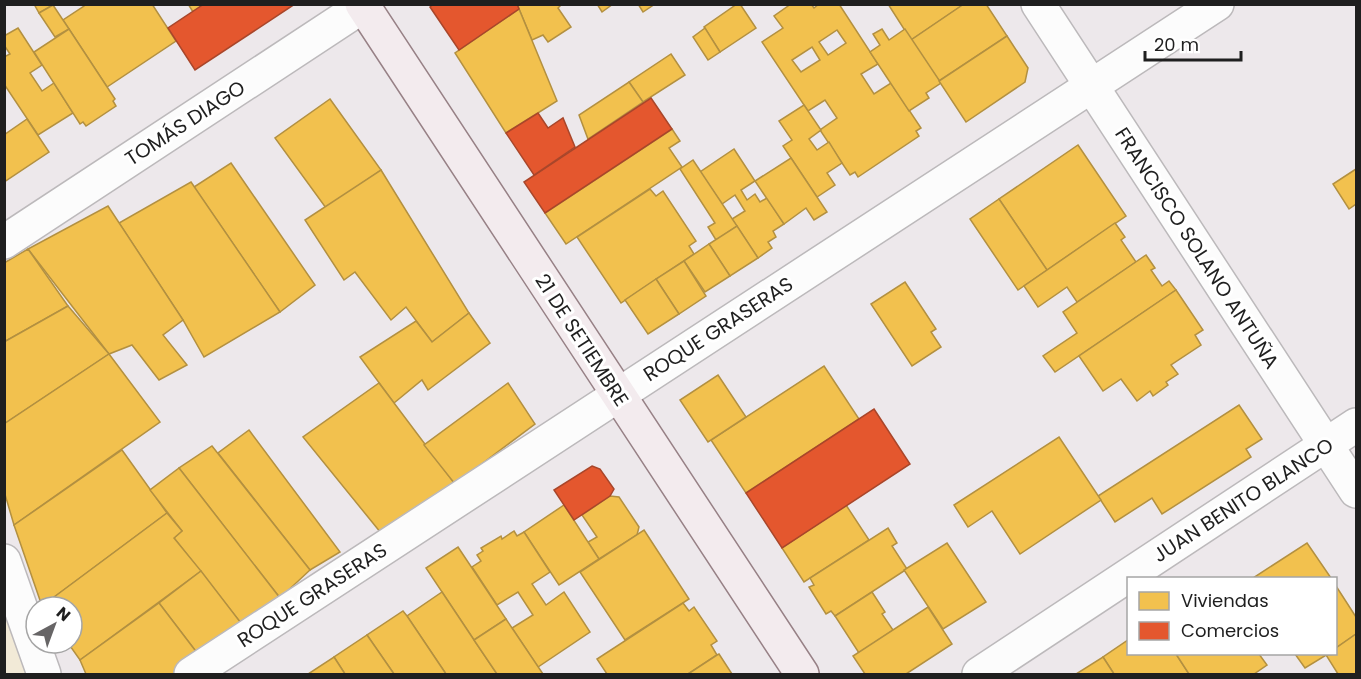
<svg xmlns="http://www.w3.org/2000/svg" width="1361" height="679" font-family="Poppins,sans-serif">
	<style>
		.park { fill: #f2ead7 }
		.homes { fill: #f2c14e; stroke: #b39040; stroke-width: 1.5; fill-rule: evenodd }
		.shops { fill: #e4572e; stroke: #a9462a; stroke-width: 1.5 }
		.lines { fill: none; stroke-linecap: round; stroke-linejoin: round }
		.street-casing { stroke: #bcb9bb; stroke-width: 36 }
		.secondary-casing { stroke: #978186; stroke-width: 36 }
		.street { stroke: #fcfcfc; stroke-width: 33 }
		.secondary { stroke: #f3ebee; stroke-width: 33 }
		.labels { text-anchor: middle; stroke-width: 6; stroke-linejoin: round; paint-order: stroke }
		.street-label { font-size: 20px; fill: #1f1f1f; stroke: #fff }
	</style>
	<rect width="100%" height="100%" fill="#ede8eb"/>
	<polygon class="park" points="4,610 23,665 26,674 5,674"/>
	<g class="homes">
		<polygon points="34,4 52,4 53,5 39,13"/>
		<polygon points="84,4 152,4 176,41 107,87 63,20 84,6"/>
		<polygon points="188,4 204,4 193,12"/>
		<polygon points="517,4 562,4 558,8 571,27 548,42 543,35 532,40"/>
		<polygon points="597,4 613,4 602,12"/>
		<polygon points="638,4 655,4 643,12"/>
		<polygon points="737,4 740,4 756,28 720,52 704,27"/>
		<path d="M791 4H811L814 8 819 4H839L878 64 861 74 874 94 891 83 921 128 916 131 919 136 858 177 855 172 850 175 820 130 837 118 825 100 808 111 762 42 783 28 774 16ZM837 30 846 43 828 55 819 42ZM812 47 820 60 801 72 792 60Z"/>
		<polygon points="888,4 964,4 911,40"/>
		<polygon points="964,4 986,4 1007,36 939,81 911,40"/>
		<polygon points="53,5 69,29 55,37 39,13"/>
		<polygon points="519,9 557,101 506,133 455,53"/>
		<polygon points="18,28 42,65 30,73 42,91 54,83 73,113 38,135 4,84 4,57 10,54 4,45 4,36"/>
		<polygon points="705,28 720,52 708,60 693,37"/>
		<polygon points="69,29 115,99 113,101 116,106 86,126 83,122 80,124 34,52"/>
		<polygon points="882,29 889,40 905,29 941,83 926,93 929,98 909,111 870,52 880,45 873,34"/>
		<polygon points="1007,36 1028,68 1025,82 966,122 939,81"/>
		<polygon points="671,54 685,75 643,102 629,82"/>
		<polygon points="629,82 643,102 588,139 579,115"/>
		<polygon points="330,99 381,170 326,208 275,138"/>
		<polygon points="804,105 821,130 809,139 817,150 829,142 842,163 827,173 835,185 817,197 783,146 792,140 779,121"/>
		<polygon points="27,119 49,152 4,182 4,135"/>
		<polygon points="672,129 680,141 669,148 682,167 566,244 545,213"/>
		<polygon points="1078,145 1126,216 1047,270 999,199"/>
		<polygon points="734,149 755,181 741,190 747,200 755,194 760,202 767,198 784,224 773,231 776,237 768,242 772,248 758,258 732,219 745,211 735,195 722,204 700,172"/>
		<polygon points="791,158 827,212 814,220 806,208 784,224 755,181"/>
		<polygon points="693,160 737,226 716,240 708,227 715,223 680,169"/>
		<polygon points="231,163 315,285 280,312 194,187"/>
		<polygon points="1356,169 1356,204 1349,209 1333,184"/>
		<polygon points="381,170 469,313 432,342 406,307 391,320 355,272 344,280 305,220"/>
		<polygon points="191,182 280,312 204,357 183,320 119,223"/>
		<polygon points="650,189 656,196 663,191 696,241 689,246 694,254 621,303 577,237"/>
		<polygon points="999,199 1047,270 1018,290 970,219"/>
		<polygon points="108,206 183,320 163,335 187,365 159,380 132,345 109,354 28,249"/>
		<polygon points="1115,223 1125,237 1121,240 1136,262 1077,302 1067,287 1038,307 1024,286"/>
		<polygon points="737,226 758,258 730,276 709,244"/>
		<polygon points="709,244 730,276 705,292 684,261"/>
		<polygon points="28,249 68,306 4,342 4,263"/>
		<polygon points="1146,255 1155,268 1151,270 1162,286 1169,281 1176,290 1055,372 1043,356 1077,333 1063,312"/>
		<polygon points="684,261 706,296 679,314 656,279"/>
		<polygon points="656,279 679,314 648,334 625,300"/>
		<polygon points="905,282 936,329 931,332 941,347 912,366 871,304"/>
		<polygon points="1176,290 1203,330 1195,335 1201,345 1171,365 1178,374 1166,382 1168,385 1153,396 1150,391 1137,401 1121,379 1103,391 1079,356"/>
		<polygon points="68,306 109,354 4,424 4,342"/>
		<polygon points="469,313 490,343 428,390 422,380 394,403 360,357 416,321 432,342"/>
		<polygon points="109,354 160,422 14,525 4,491 4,424"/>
		<polygon points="824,366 859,419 746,493 711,440"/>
		<polygon points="718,375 746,417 708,442 680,400"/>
		<polygon points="379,383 455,484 381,533 303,437"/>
		<polygon points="508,383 535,424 455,484 424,445"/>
		<polygon points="1239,405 1262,439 1246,449 1251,457 1162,514 1152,498 1115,522 1098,496"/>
		<polygon points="249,430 340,552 310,570 218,453"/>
		<polygon points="1059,437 1101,500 1020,554 992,511 968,527 954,505"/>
		<polygon points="212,446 310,570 280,598 179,468"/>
		<polygon points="122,450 167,513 42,606 14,525"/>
		<polygon points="179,468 280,598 244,627 174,538 182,531 150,490"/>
		<polygon points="610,496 619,497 639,527 637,535 599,559 588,542 597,537 582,515"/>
		<polygon points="564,505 599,559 559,585 524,532"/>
		<polygon points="846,505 869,540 804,582 782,548"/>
		<polygon points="167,513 182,531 174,538 201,571 80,660 68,643 72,643 72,607 42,606"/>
		<polygon points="888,528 897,543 892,546 907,569 835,616 831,611 826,614 809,587 814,585 810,578"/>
		<polygon points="644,530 689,599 625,640 580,572"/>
		<polygon points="514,531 517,536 524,532 550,572 532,584 546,605 564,592 590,632 538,667 512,628 533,615 518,592 497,605 472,567 481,561 477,555 483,551 481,548 501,536 502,539"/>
		<polygon points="947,543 986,602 943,629 904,570"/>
		<polygon points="1307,543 1331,578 1253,578"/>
		<polygon points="458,547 506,619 474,640 426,568"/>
		<polygon points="201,571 244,627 201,658 159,603"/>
		<polygon points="1336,586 1356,617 1356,634 1336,648"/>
		<polygon points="442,592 474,640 497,674 446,674 407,616"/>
		<polygon points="872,592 885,612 882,614 893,630 859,653 835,616"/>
		<polygon points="159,603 201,658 178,674 86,674 80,660"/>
		<polygon points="683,603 689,611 694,607 717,641 711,645 717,655 688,674 607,674 597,659"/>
		<polygon points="928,607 952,644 906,674 865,674 853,656"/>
		<polygon points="403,611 407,616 446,674 394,674 367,635"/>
		<polygon points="506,619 512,628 543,674 497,674 474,640"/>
		<polygon points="1356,634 1356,674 1338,674 1326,655 1336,654 1336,648"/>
		<polygon points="367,635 394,674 345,674 334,657"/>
		<polygon points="1128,640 1128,654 1176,654 1189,674 1114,674 1103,657"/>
		<polygon points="719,654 732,674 688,674 717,655"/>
		<polygon points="1176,654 1259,654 1267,665 1254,674 1189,674"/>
		<polygon points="1295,654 1328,654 1305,668"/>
		<polygon points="334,657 345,674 308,674"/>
		<polygon points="1103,657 1114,674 1076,674"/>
	</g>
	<g class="shops">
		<polygon points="204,4 295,4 195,70 168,28"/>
		<polygon points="433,4 517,4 519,9 459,50 430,7"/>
		<polygon points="651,98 672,129 545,213 524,182"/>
		<polygon points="538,113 548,128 563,118 575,147 534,175 506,133"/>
		<polygon points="874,409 910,464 782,548 746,493"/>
		<polygon points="592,466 600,469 614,489 610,496 574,520 554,490"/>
	</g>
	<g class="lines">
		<defs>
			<g id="street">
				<polyline points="1038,4 1356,491"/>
				<polyline points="4,242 366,4"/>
				<polyline points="4,561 44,674"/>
				<polyline points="191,674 1217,4"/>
				<polyline points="979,674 1356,425"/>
			</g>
			<polyline id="secondary" points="362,4 802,674"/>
		</defs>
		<use href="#street" class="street-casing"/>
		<use href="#secondary" class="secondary-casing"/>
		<use href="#street" class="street"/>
		<use href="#secondary" class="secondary"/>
	</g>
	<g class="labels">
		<g class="street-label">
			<text transform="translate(185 123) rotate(-33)" y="7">TOMÁS DIAGO</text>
			<text transform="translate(1197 248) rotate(57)" y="7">FRANCISCO SOLANO ANTUÑA</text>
			<text transform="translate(718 329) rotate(-33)" y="7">ROQUE GRASERAS</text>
			<text transform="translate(582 340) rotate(57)" y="7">21 DE SETIEMBRE</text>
			<text transform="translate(1243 500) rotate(-33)" y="7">JUAN BENITO BLANCO</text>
			<text transform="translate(312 595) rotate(-33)" y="7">ROQUE GRASERAS</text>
		</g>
	</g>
	<rect width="1361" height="679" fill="none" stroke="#1f1f1f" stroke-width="12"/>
	<rect x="1127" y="577" width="210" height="78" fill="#ffffff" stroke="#a5a5a5" stroke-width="1.5"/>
	<rect x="1139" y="592" width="30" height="18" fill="#f2c14e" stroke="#a5a5a5" stroke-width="1.5"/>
	<text x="1181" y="607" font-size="18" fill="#1f1f1f">Viviendas</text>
	<rect x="1139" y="622" width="30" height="18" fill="#e4572e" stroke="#a5a5a5" stroke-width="1.5"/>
	<text x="1181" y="637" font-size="18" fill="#1f1f1f">Comercios</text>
	<g transform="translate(54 625) rotate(41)"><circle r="28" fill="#ffffff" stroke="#a5a5a5" stroke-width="1.5"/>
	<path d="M0-4.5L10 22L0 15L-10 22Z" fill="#676566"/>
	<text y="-9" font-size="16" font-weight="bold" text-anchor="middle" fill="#1f1f1f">N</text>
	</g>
	<path d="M1145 51v9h96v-9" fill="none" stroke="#1f1f1f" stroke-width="3"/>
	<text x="1154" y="51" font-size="18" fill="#1f1f1f" stroke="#ffffff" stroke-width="4.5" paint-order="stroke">20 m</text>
</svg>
